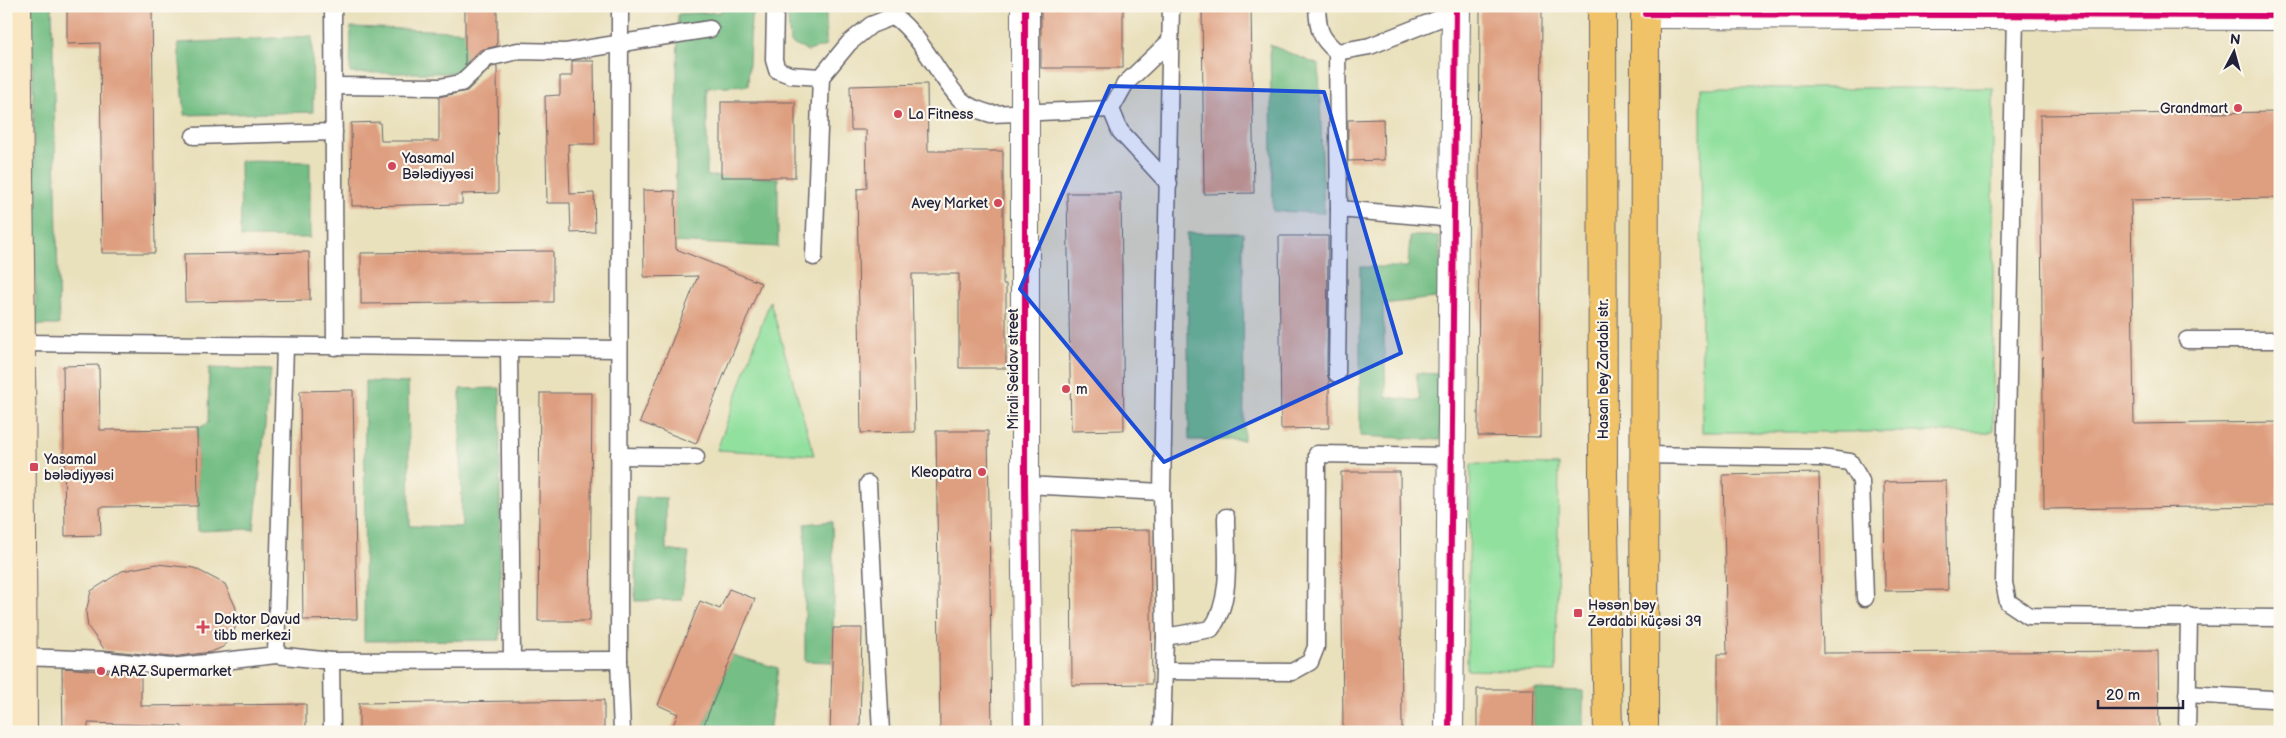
<svg xmlns="http://www.w3.org/2000/svg" width="2286" height="738" font-family="'Balsamiq Sans',sans-serif">
	<style>
		.green { fill: #91e09e; stroke: #5a816c }
		.forest { fill: #74be85; stroke: #4b7060 }
		.building { fill: #de9f80 }
		.lines { fill: none; stroke-linecap: round; stroke-linejoin: round }
		.service-casing { stroke: #686468; stroke-width: 19 }
		.minor-casing { stroke: #686468; stroke-width: 30 }
		.secondary-casing { stroke: #686468; stroke-width: 30 }
		.primary-casing { stroke: #686468; stroke-width: 30 }
		.service { stroke: #fff; stroke-width: 16 }
		.minor { stroke: #fff; stroke-width: 28 }
		.secondary { stroke: #f9e7c3; stroke-width: 28 }
		.primary { stroke: #f0c369; stroke-width: 28 }
		.cycleway-casing { stroke: #fbf7ec; stroke-width: 9 }
		.cycleway { stroke: #d6006c; stroke-width: 6 }
		.marked { fill: #1d4ed8; fill-opacity: 0.2; stroke: #1d4ed8; stroke-width: 4; stroke-linejoin: round }
		.poi-dot { fill: #d1495b; stroke: #fbf7ec; stroke-width: 2 }
		.labels { text-anchor: middle; stroke-width: 4.5; stroke-linejoin: round; paint-order: stroke }
		.poi-label { font-size: 14px; fill: #22223b; stroke: #fbf7ec; text-anchor: start }
		.street-label { font-size: 14px; fill: #22223b; stroke: #fbf7ec }
	</style>
	<rect width="100%" height="100%" fill="#fbf7ec"/>
	<filter id="ink" filterUnits="userSpaceOnUse"><feTurbulence type="fractalNoise" baseFrequency=".02" numOctaves="2"/><feDisplacementMap in="SourceGraphic" scale="10" xChannelSelector="R" yChannelSelector="G"/><feConvolveMatrix kernelMatrix="1 2 1 2 8 2 1 2 1" color-interpolation-filters="sRGB"/></filter>
	<filter id="wash" filterUnits="userSpaceOnUse"><feTurbulence type="fractalNoise" baseFrequency=".0096" numOctaves="4" result="noise"/><feDisplacementMap in="SourceGraphic" scale="20" xChannelSelector="R" yChannelSelector="G"/><feGaussianBlur stdDeviation="1.12" result="paint"/><feColorMatrix in="noise" values="0 0 0 0 0 0 0 0 0 0 0 0 0 0 0 0 0 1.4 0 .05"/><feComposite in="paint" operator="in"/></filter>
	<g filter="url(#wash)">
		<rect width="100%" height="100%" fill="#e9e0bc"/>
		<g class="green">
			<polygon points="1701,88 1993,88 1993,432 1702,432"/>
			<polygon points="770,301 814,455 717,450"/>
			<polygon points="1471,464 1559,465 1556,672 1467,670"/>
		</g>
		<g class="forest">
			<polygon points="32,6 52,6 59,325 36,325"/>
			<polygon points="723,6 761,6 751,17 748,86 707,88 707,176 778,178 778,247 670,242 675,217 678,14 721,12"/>
			<polygon points="787,6 826,6 826,46 808,51 790,43"/>
			<polygon points="351,27 478,32 479,57 465,58 465,73 350,73"/>
			<polygon points="312,36 313,112 185,115 178,43"/>
			<polygon points="1270,45 1319,65 1324,213 1273,211"/>
			<polygon points="240,161 310,162 310,238 241,237"/>
			<polygon points="1187,233 1243,233 1244,440 1189,440"/>
			<polygon points="1410,236 1439,236 1443,297 1383,304 1386,397 1420,401 1416,373 1443,374 1440,440 1360,436 1360,267 1408,267"/>
			<polygon points="209,368 271,370 254,529 198,531 197,429 208,423"/>
			<polygon points="365,381 408,383 410,526 462,527 460,389 500,388 500,640 364,641"/>
			<polygon points="636,497 666,498 666,550 689,553 681,600 635,601"/>
			<polygon points="832,521 834,598 832,662 805,661 805,524"/>
			<polygon points="732,655 778,668 769,732 701,732"/>
			<polygon points="1534,689 1583,691 1583,732 1533,732"/>
		</g>
		<g id="blocks">
			<g class="building">
				<polygon points="67,6 152,6 155,253 102,253 100,43 67,44"/>
				<polygon points="465,6 497,6 497,46 480,50 465,65"/>
				<rect x="1041" y="6" width="82" height="62"/>
				<polygon points="1202,6 1251,6 1254,193 1204,194"/>
				<polygon points="1480,6 1542,6 1540,437 1478,436"/>
				<polygon points="572,61 594,61 595,144 568,144 570,194 594,193 595,232 571,233 570,203 547,203 545,96 560,95 560,76 572,76"/>
				<polygon points="497,66 498,193 462,194 462,204 352,206 351,123 380,122 381,141 439,141 439,97 467,91 492,67"/>
				<polygon points="927,84 928,151 1003,151 1003,284 1006,284 1006,368 959,368 959,274 912,274 915,432 861,433 857,189 867,188 866,130 851,130 850,86"/>
				<rect x="721" y="102" width="74" height="75"/>
				<polygon points="2280,112 2280,198 2131,200 2134,424 2280,422 2280,506 2044,509 2040,115"/>
				<polygon points="1383,119 1384,160 1348,161 1348,120"/>
				<polygon points="643,190 675,191 676,249 761,283 696,444 640,422 698,276 644,277"/>
				<polygon points="1067,193 1121,193 1124,430 1071,431"/>
				<polygon points="1279,236 1328,236 1327,374 1329,380 1329,428 1281,429"/>
				<polygon points="553,251 553,302 361,304 361,253"/>
				<polygon points="309,252 310,300 185,302 184,254"/>
				<polygon points="99,365 100,430 197,429 198,506 100,507 101,535 65,536 63,366"/>
				<polygon points="353,390 357,619 303,620 300,391"/>
				<polygon points="540,393 592,393 590,621 538,621"/>
				<polygon points="936,431 988,431 992,732 940,732"/>
				<polygon points="1341,472 1400,472 1402,731 1343,731"/>
				<polygon points="1819,473 1823,653 2158,651 2159,732 1718,732 1718,654 1727,654 1723,475"/>
				<polygon points="1946,481 1948,590 1885,591 1884,482"/>
				<polygon points="1150,530 1152,684 1072,685 1071,531"/>
				<polygon points="157,564 194,568 225,584 236,608 235,629 223,647 211,652 171,657 105,650 88,627 86,612 91,591 122,571"/>
				<polygon points="729,589 755,599 701,732 670,732 678,714 658,705 700,601 720,609"/>
				<polygon points="833,628 862,628 860,732 830,732"/>
				<polygon points="62,668 141,674 141,706 306,704 306,732 183,732 182,726 88,723 88,732 63,732"/>
				<polygon points="1477,689 1534,689 1533,732 1477,732"/>
				<polygon points="604,700 604,732 359,732 359,703"/>
			</g>
		</g>
	</g>
	<g filter="url(#ink)">
		<use href="#blocks" fill-opacity="0" stroke="#686468" stroke-width="1"/>
		<g class="lines">
			<defs>
				<g id="service">
					<polyline points="333,6 335,347"/>
					<polyline points="620,6 619,660 622,732"/>
					<path d="M1317 6C1318 29 1319 37 1337 52L1339 209 1337 374"/>
					<polyline points="775,10 774,60 777,70 790,75 821,77"/>
					<polyline points="2015,14 2004,583 2008,602 2029,616 2280,618"/>
					<polyline points="1337,52 1370,46 1456,12"/>
					<polyline points="334,86 440,87 461,83 487,58 518,51 566,52 710,29"/>
					<polyline points="194,136 334,132"/>
					<polyline points="1169,184 1120,131 1111,109 1125,84 1170,41"/>
					<polyline points="1339,209 1454,219"/>
					<path d="M814 257 821 77 849 43 871 25 894 16C923 38 936 73 960 99 968 107 980 111 991 114L1111 109"/>
					<polyline points="2187,340 2280,340"/>
					<polyline points="21,343 619,349"/>
					<polyline points="285,346 276,655 331,661 619,660"/>
					<polyline points="509,348 512,660"/>
					<polyline points="1644,455 1821,458 1850,462 1861,481 1865,598"/>
					<polyline points="619,456 696,457"/>
					<polyline points="868,484 881,732"/>
					<polyline points="1025,485 1162,492"/>
					<path d="M1165 637 1211 629C1233 601 1226 551 1226 517"/>
					<polyline points="22,657 104,660 171,667 276,655"/>
					<polyline points="331,661 332,732"/>
					<polyline points="1165,671 1292,672 1310,662 1316,647 1317,454 1452,456"/>
					<polyline points="2187,694 2271,699"/>
					<polyline points="1162,732 1165,637 1162,492 1171,6"/>
					<polyline points="2187,732 2189,616"/>
				</g>
				<g id="minor">
					<polyline points="1025,6 1025,485 1028,732"/>
					<polyline points="1645,14 2280,16"/>
					<polyline points="1449,732 1456,6"/>
				</g>
				<polyline id="secondary" points="17,6 21,343 23,732"/>
				<g id="primary">
					<polyline points="1602,6 1603,475 1608,732"/>
					<polyline points="1644,732 1645,6"/>
				</g>
			</defs>
			<use href="#service" class="service-casing"/>
			<use href="#minor" class="minor-casing"/>
			<use href="#secondary" class="secondary-casing"/>
			<use href="#primary" class="primary-casing"/>
			<use href="#service" class="service"/>
			<use href="#minor" class="minor"/>
			<use href="#secondary" class="secondary"/>
			<use href="#primary" class="primary"/>
			<defs>
				<g id="cycleway">
					<polyline points="1025,6 1025,485 1028,732"/>
					<polyline points="1645,14 2280,16"/>
					<polyline points="1449,732 1456,6"/>
				</g>
			</defs>
			<use href="#cycleway" class="cycleway-casing"/>
			<use href="#cycleway" class="cycleway"/>
		</g>
	</g>
	<path class="marked" d="M1110 86 1324 92 1401 353 1164 462 1020 289Z"/>
	<g class="poi-dot">
		<circle cx="2238" cy="108" r="5"/>
		<circle cx="898" cy="114" r="5"/>
		<circle cx="392" cy="166" r="5"/>
		<circle cx="998" cy="203" r="5"/>
		<circle cx="1066" cy="389" r="5"/>
		<rect x="29" y="462" width="10" height="10" rx="2.5"/>
		<circle cx="982" cy="472" r="5"/>
		<rect x="1573" y="608" width="10" height="10" rx="2.5"/>
		<path d="M200.5 619.5h5v5h5v5h-5v5h-5v-5h-5v-5h5z"/>
		<circle cx="101" cy="671" r="5"/>
	</g>
	<g class="labels">
		<g class="poi-label">
			<text x="2228" y="113" text-anchor="end">Grandmart</text>
			<text x="908" y="119">La Fitness</text>
			<text x="402" y="163">Yasamal<tspan x="402" dy="16">Bələdiyyəsi</tspan></text>
			<text x="988" y="208" text-anchor="end">Avey Market</text>
			<text x="1076" y="394">m</text>
			<text x="44" y="464">Yasamal<tspan x="44" dy="16">bələdiyyəsi</tspan></text>
			<text x="972" y="477" text-anchor="end">Kleopatra</text>
			<text x="1588" y="610">Həsən bəy<tspan x="1588" dy="16">Zərdabi küçəsi 39</tspan></text>
			<text x="214" y="624">Doktor Davud<tspan x="214" dy="16">tibb merkezi</tspan></text>
			<text x="111" y="676">ARAZ Supermarket</text>
		</g>
		<g class="street-label">
			<text transform="translate(1013 369) rotate(-90)" y="5">Mirali Seidov street</text>
			<text transform="translate(1603 369) rotate(-90)" y="5">Hasan bey Zardabi str.</text>
		</g>
	</g>
	<rect width="2286" height="738" fill="none" stroke="#fbf7ec" stroke-width="25"/>
	<g transform="translate(2234 52) rotate(6)" stroke="#fbf7ec" stroke-width="4" paint-order="stroke">
	<path d="M0-4L9 19L0 12L-9 19Z" fill="#22223b"/>
	<text y="-8" font-size="14" font-weight="bold" text-anchor="middle" fill="#22223b">N</text>
	</g>
	<path d="M2098 700v8h85v-8" fill="none" stroke="#22223b" stroke-width="2.5"/>
	<text x="2106" y="700" font-size="15" fill="#22223b" stroke="#fbf7ec" stroke-width="4" paint-order="stroke">20 m</text>
</svg>
